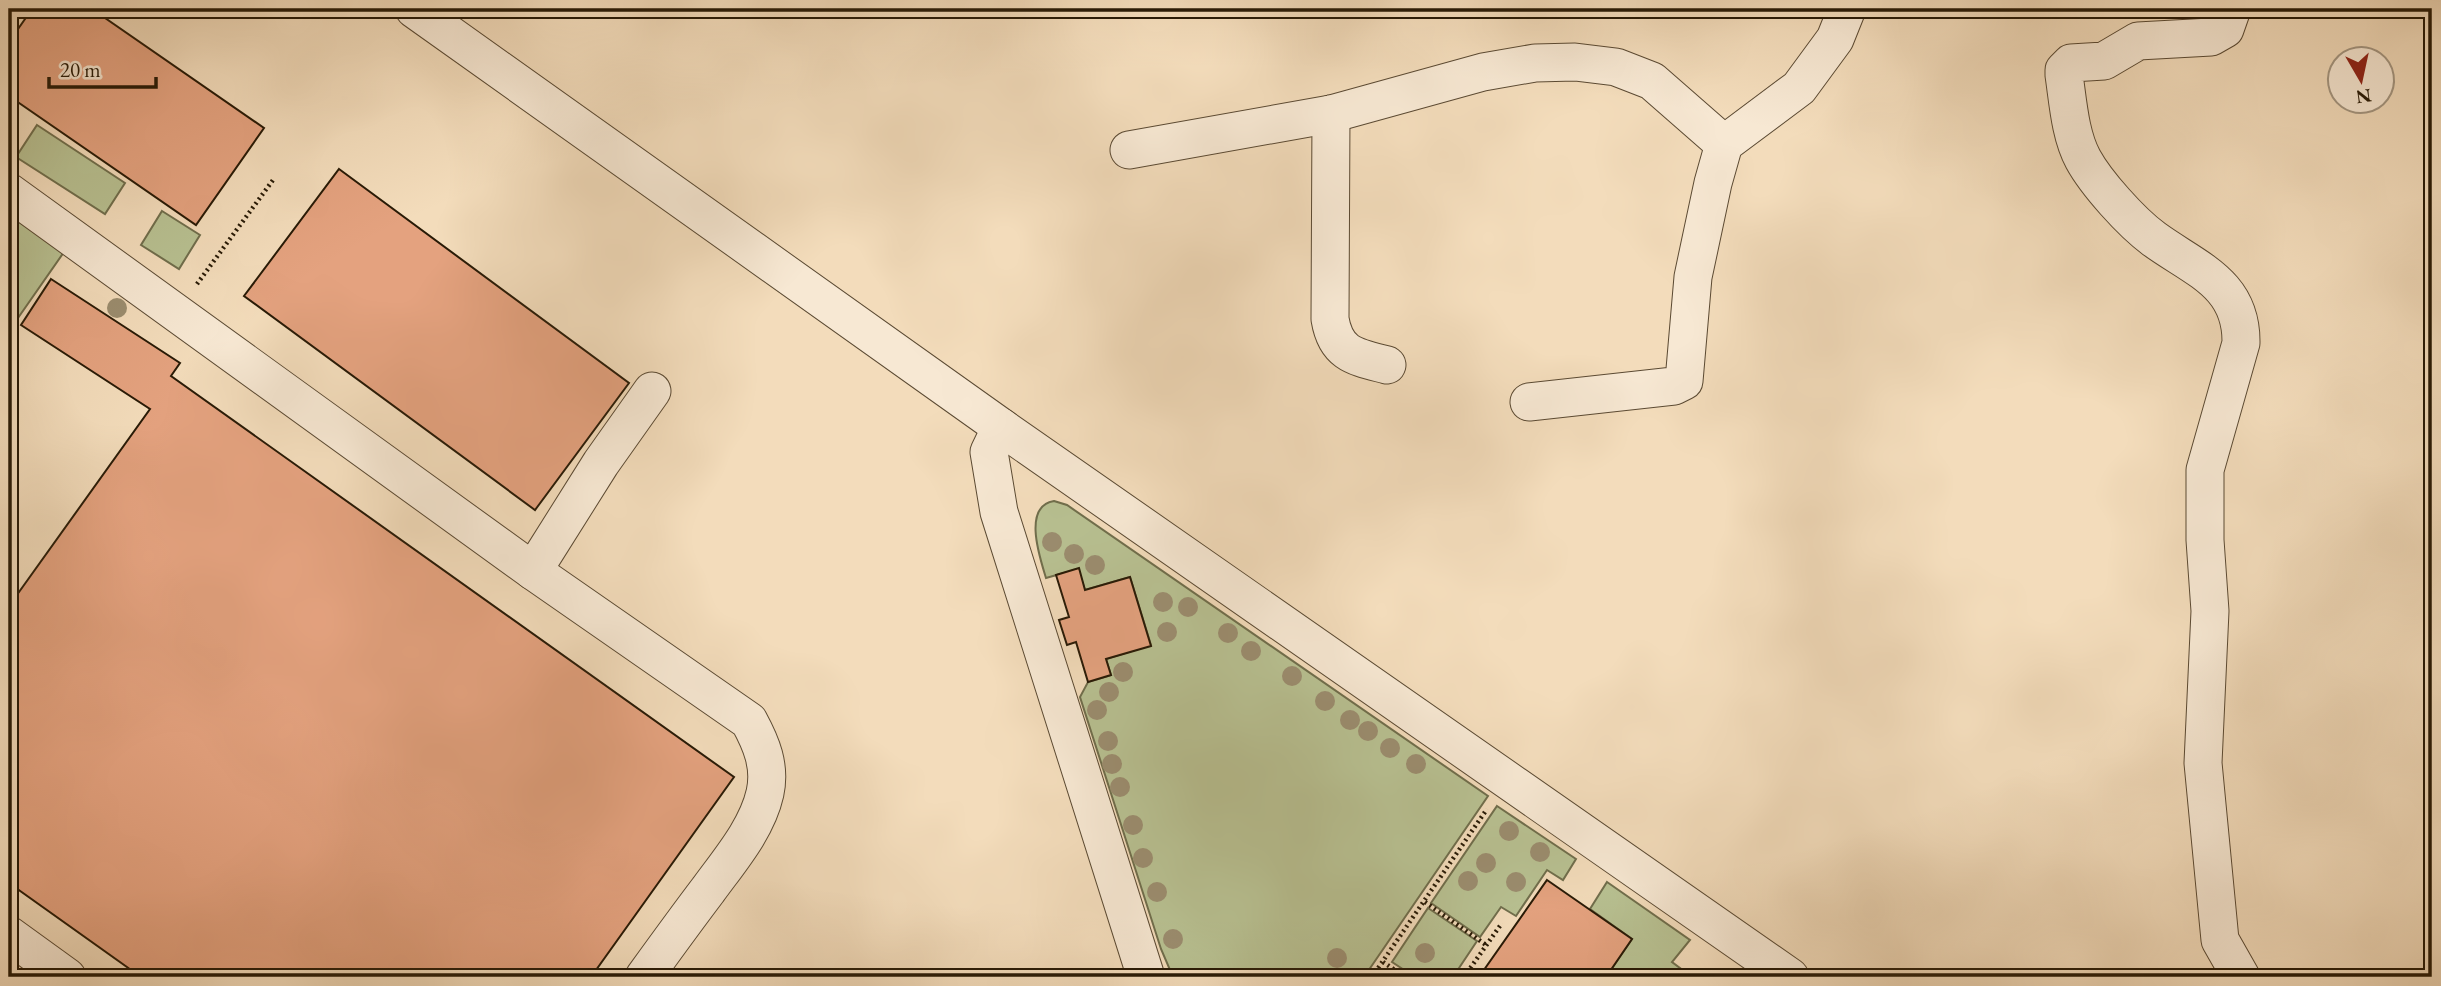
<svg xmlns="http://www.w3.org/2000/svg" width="2441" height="986" font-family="'EB Garamond',serif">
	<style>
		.green { fill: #b8c192; stroke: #706e4c; stroke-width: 2 }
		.building { fill: #e4a27f; stroke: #281a06; stroke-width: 2 }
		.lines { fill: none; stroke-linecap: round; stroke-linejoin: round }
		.minor-casing { stroke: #5b4a33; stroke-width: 39 }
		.path { stroke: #281a06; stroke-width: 4.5; stroke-dasharray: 2 3.5; stroke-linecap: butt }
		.minor { stroke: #f7e8d3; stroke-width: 37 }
		.tree { fill: #9b8d6f }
	</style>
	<rect width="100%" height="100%" fill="#f3dcbb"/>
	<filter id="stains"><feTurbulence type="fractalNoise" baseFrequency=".00286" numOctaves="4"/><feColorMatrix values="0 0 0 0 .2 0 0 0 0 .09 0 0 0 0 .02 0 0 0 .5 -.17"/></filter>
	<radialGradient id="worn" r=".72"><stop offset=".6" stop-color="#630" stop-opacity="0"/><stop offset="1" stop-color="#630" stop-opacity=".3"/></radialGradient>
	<g class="green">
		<polygon points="37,125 125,183 105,214 16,157"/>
		<polygon points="162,211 200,235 179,269 141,245"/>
		<polygon points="9,215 64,252 11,328 9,326"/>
		<path d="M1054 501 1067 505 1488 796 1364 977H1173L1161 949 1080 697 1088 682 1111 675 1106 659 1151 645 1130 577 1085 590 1078 569 1046 578C1040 558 1022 506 1054 501Z"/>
		<polygon points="1497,806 1576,859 1563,880 1547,870 1516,916 1501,907 1480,937 1431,903"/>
		<polygon points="1607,882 1690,940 1672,962 1692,977 1606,977 1632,939 1590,909"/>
		<polygon points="1428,908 1477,941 1453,977 1415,977 1392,962"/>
	</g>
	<g class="building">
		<polygon points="32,9 92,9 264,128 196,225 9,96 9,42"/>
		<polygon points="339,169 629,383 535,510 244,296"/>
		<polygon points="51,279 180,363 171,376 734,777 591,977 141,977 9,883 9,606 150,409 21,325"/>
		<polygon points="1079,568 1085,590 1130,577 1151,646 1106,659 1111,675 1088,682 1076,642 1067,645 1059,620 1069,617 1056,575"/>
		<polygon points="1547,880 1632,939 1606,977 1479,977"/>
	</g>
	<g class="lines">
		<defs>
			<g id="minor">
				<polyline points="414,9 1001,427 1790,977"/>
				<path d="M2232 9 2225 29 2211 37 2138 41 2104 61 2071 63 2064 70V75C2068 102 2070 135 2083 159 2096 183 2131 222 2154 239 2195 269 2242 283 2241 343L2205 470V540L2210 611 2203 763 2220 940 2241 977"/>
				<path d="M1331 114 1330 319C1336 355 1356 357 1387 365"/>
				<polyline points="1129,150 1331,114 1483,72 1535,63 1575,62 1616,67 1652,81 1724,144"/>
				<path d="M9 192 533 571 749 721C761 743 771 766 765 793 757 829 729 861 708 890 686 919 665 948 644 977"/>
				<polyline points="1529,402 1674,386 1684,381 1693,277 1713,183 1724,144 1799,88 1835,39 1847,9"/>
				<polyline points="1001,427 989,452 999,512 1146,977"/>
				<polyline points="533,571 601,463 652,391"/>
				<polyline points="9,935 67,977"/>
			</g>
		</defs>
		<use href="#minor" class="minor-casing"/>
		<g class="path">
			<polyline points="197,284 273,180"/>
			<polyline points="1425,902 1486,945"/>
			<polyline points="1383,962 1405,977"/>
			<polyline points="1372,977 1487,809"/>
			<polyline points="1464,977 1502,923"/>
		</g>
		<use href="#minor" class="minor"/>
	</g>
	<g class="tree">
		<circle cx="117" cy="308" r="10"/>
		<circle cx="1052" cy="542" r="10"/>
		<circle cx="1074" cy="554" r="10"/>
		<circle cx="1095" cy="565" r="10"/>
		<circle cx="1163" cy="602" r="10"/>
		<circle cx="1188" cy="607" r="10"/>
		<circle cx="1167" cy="632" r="10"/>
		<circle cx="1228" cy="633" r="10"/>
		<circle cx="1251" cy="651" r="10"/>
		<circle cx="1123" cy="672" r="10"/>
		<circle cx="1292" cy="676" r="10"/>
		<circle cx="1109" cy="692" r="10"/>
		<circle cx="1325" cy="701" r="10"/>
		<circle cx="1097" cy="710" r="10"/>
		<circle cx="1350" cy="720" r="10"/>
		<circle cx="1368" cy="731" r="10"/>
		<circle cx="1108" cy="741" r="10"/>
		<circle cx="1390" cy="748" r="10"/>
		<circle cx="1112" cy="764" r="10"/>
		<circle cx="1416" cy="764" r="10"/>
		<circle cx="1120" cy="787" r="10"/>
		<circle cx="1133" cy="825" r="10"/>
		<circle cx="1509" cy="831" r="10"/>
		<circle cx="1540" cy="852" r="10"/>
		<circle cx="1143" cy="858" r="10"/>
		<circle cx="1486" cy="863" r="10"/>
		<circle cx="1468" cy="881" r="10"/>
		<circle cx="1516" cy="882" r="10"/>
		<circle cx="1157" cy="892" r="10"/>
		<circle cx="1173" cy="939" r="10"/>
		<circle cx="1425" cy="953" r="10"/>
		<circle cx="1337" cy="958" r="10"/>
	</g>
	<rect width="2441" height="986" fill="none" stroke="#f3dcbb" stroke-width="35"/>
	<rect x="10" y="10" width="2420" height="965" fill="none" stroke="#281a06" stroke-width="3.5"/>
	<rect x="18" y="18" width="2406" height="951" fill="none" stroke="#281a06" stroke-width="2"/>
	<g transform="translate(2361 80) rotate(171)"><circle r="33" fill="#f7e8d3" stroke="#a49681" stroke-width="2"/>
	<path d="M0-5L12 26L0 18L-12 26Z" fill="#8f2418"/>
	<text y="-10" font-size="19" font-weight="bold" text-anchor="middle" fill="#281a06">N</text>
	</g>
	<path d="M49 77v10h107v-10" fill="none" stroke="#281a06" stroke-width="3.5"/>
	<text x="60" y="77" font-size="21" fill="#281a06" stroke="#f7e8d3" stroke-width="5" paint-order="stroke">20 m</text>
	<rect width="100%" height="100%" filter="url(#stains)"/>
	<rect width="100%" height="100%" fill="url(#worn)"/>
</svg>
